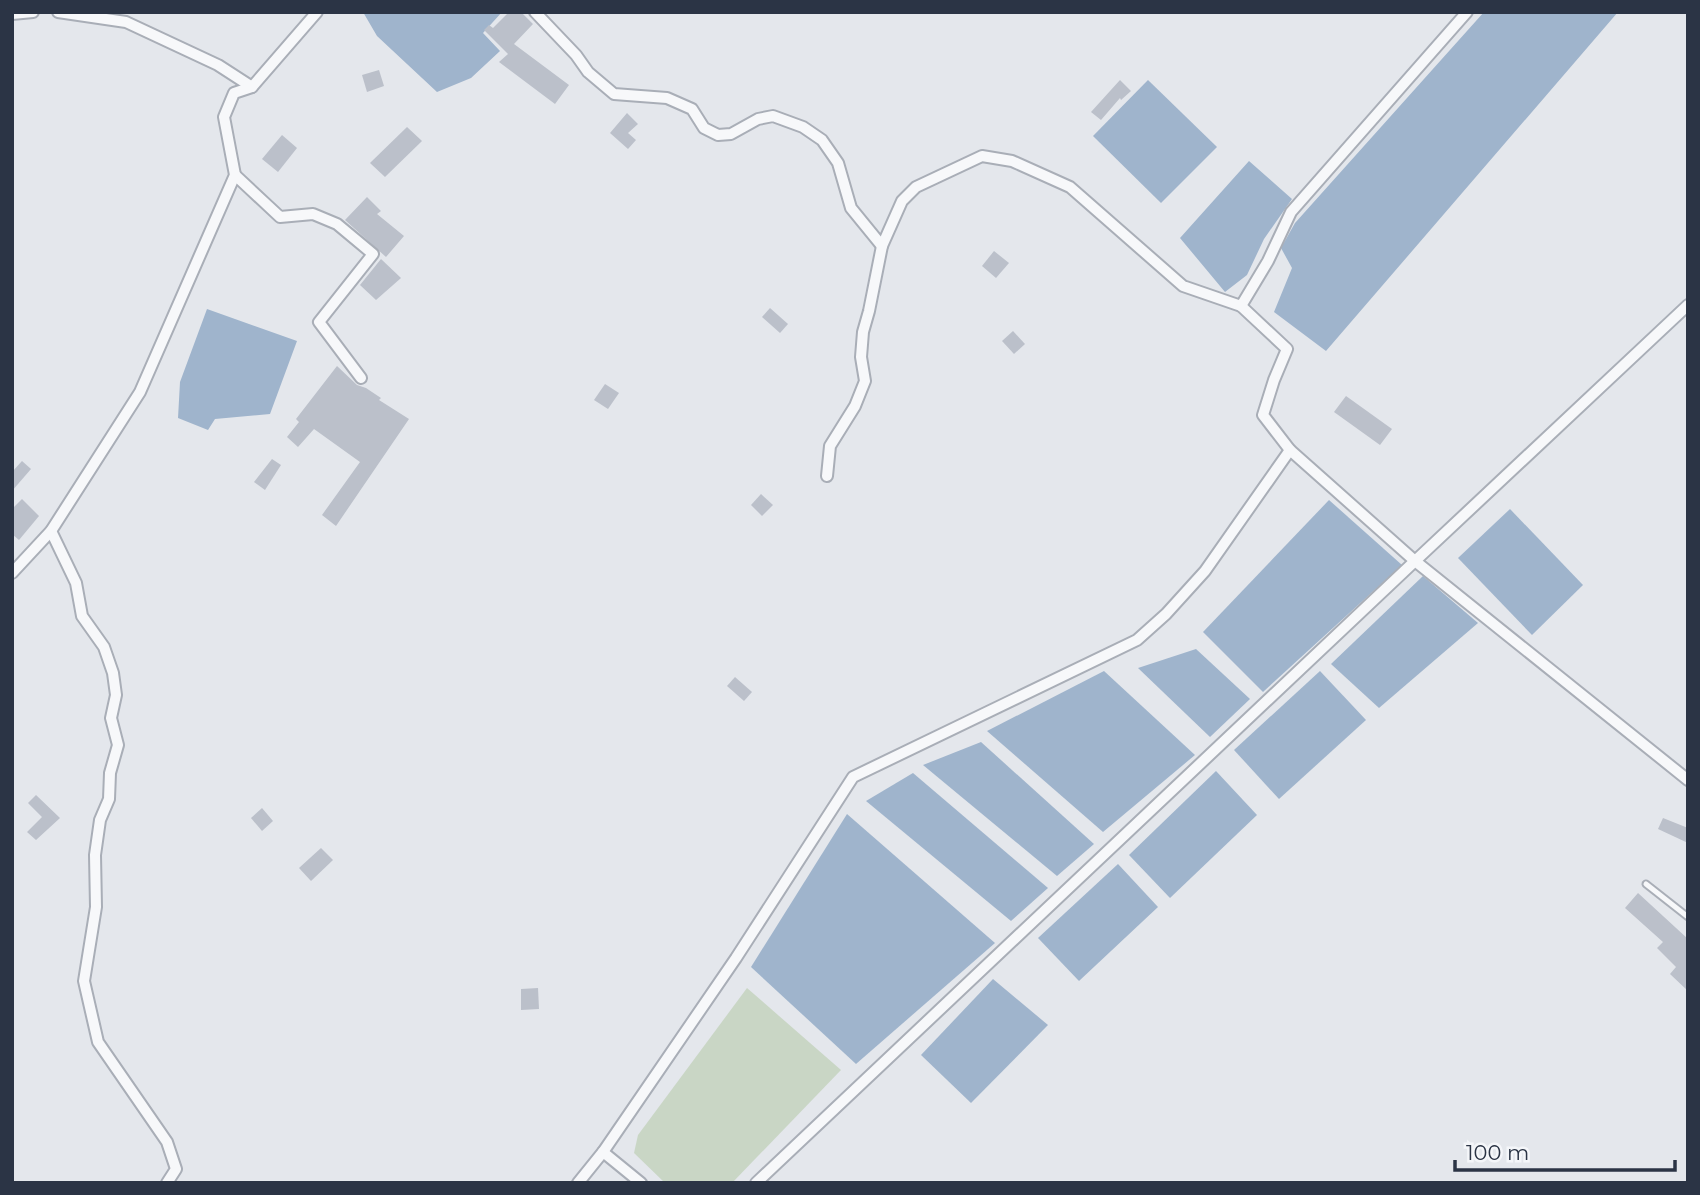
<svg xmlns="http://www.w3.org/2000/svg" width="1700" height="1195" font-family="Montserrat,sans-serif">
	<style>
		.green { fill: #c9d6c5 }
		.water { fill: #9fb4cc }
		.building { fill: #bbc0ca }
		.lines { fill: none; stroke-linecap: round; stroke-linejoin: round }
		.lane-casing { stroke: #a9aeb7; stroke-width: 9 }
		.street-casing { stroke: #a9aeb7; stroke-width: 14 }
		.lane { stroke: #f7f8fa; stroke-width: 5 }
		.street { stroke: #f7f8fa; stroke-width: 10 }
	</style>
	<rect width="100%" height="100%" fill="#e4e7ec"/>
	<polygon class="green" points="747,988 841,1070 732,1183 665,1183 634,1153 638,1135"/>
	<g class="water">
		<polygon points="363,12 502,12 483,33 500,51 471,78 437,92 377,36"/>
		<polygon points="1484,12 1618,12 1326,351 1274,312 1292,268 1281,248 1295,223"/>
		<polygon points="1148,80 1217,147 1161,203 1093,136"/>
		<polygon points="1249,161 1292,199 1264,239 1247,275 1225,292 1180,238"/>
		<polygon points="207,309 297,341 270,414 215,419 208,430 178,418 180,382"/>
		<polygon points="1329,500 1402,565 1263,692 1203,632"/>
		<polygon points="1510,509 1583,585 1532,635 1458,558"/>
		<polygon points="1423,576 1478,623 1379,708 1331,664"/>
		<polygon points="1196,649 1250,699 1210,737 1138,668"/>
		<polygon points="1104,671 1195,755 1103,832 987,731"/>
		<polygon points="1320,671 1366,720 1279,799 1234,750"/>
		<polygon points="981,742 1094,844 1057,876 923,765"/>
		<polygon points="1216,771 1257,815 1170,898 1129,855"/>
		<polygon points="913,773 1048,888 1011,921 866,801"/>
		<polygon points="847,814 995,943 856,1064 751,967"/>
		<polygon points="1118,864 1158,907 1079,981 1038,938"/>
		<polygon points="993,979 1048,1025 971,1103 921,1055"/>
	</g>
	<g class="building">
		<polygon points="509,12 521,12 533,24 514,44 569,85 555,104 499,62 508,54 484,30 489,25 493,28"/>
		<polygon points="379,70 384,86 367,92 362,75"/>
		<polygon points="1120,80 1131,91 1121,100 1120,98 1101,120 1091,112"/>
		<polygon points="627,113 638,124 628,133 636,140 628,149 610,133"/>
		<polygon points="407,127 422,141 385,177 370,163"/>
		<polygon points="282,135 297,148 278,172 262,159"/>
		<polygon points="367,197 381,211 377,214 404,236 386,257 345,220"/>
		<polygon points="994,251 1009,263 996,278 982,266"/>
		<polygon points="381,259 401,278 376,300 360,285"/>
		<polygon points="770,308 788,324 780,333 762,317"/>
		<polygon points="1013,331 1025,344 1014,354 1002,341"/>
		<polygon points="337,366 357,385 366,388 381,398 379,400 409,419 336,526 322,515 360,462 314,429 298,447 287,437 299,422 296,419"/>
		<polygon points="605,384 619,393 608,409 594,400"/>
		<polygon points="1346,396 1392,429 1380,445 1334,412"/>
		<polygon points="272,459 281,465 265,490 254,482"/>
		<polygon points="22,461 31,469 12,491 12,472"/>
		<polygon points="761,494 773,505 762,516 751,505"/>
		<polygon points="22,499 39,516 19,540 12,534 12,509"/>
		<polygon points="735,677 752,692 744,701 727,686"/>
		<polygon points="36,795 60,818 36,840 27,832 42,817 28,803"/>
		<polygon points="262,808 273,821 262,831 251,818"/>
		<polygon points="1663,818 1688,828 1688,843 1658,829"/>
		<polygon points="321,848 333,860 311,881 299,868"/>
		<polygon points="1638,893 1688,939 1688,991 1670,974 1676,967 1657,948 1663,942 1625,908"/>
		<polygon points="538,988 539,1009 521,1010 521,989"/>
	</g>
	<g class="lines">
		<defs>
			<polyline id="lane" points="1646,884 1688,917"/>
			<g id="street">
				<polyline points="58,12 126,22 218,65 252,87"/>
				<polyline points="535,12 576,55 588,72 614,94 667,98 692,109 704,128 718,135 731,134 758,119 773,116 803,127 822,140 838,163 851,208 882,246 902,201 916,187 982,156 1012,161 1070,187 1183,286 1241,306 1268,261 1291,212 1467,12"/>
				<polyline points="12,14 33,12"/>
				<polyline points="235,175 280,217 313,214 337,224 373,254 319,322 361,378"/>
				<polyline points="1290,450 1415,561 1688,305"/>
				<polyline points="827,476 830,446 855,406 865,381 861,357 863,332 869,311 882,246"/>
				<polyline points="51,531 76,583 82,616 104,647 113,673 116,695 111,718 118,745 110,773 109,799 100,820 95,855 96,907 84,981 98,1042 167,1142 176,1169 167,1183"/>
				<polyline points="12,573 51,531 140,392 235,175 224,117 234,93 252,87 317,12"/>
				<polyline points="603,1152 641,1183"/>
				<polyline points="578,1183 603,1152 736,958 853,777 1137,640 1166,614 1205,571 1290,450 1263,415 1274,380 1287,349 1241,306"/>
				<polyline points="756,1183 1415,561 1688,780"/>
			</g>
		</defs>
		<use href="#lane" class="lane-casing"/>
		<use href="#street" class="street-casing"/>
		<use href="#lane" class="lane"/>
		<use href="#street" class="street"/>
	</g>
	<rect width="1700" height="1195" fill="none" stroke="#2b3445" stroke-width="28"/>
	<path d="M1455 1160v10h220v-10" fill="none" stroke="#2b3445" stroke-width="3.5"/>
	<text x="1466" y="1160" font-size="21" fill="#2b3445" stroke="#f4f6f9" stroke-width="5" paint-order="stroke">100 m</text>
</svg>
